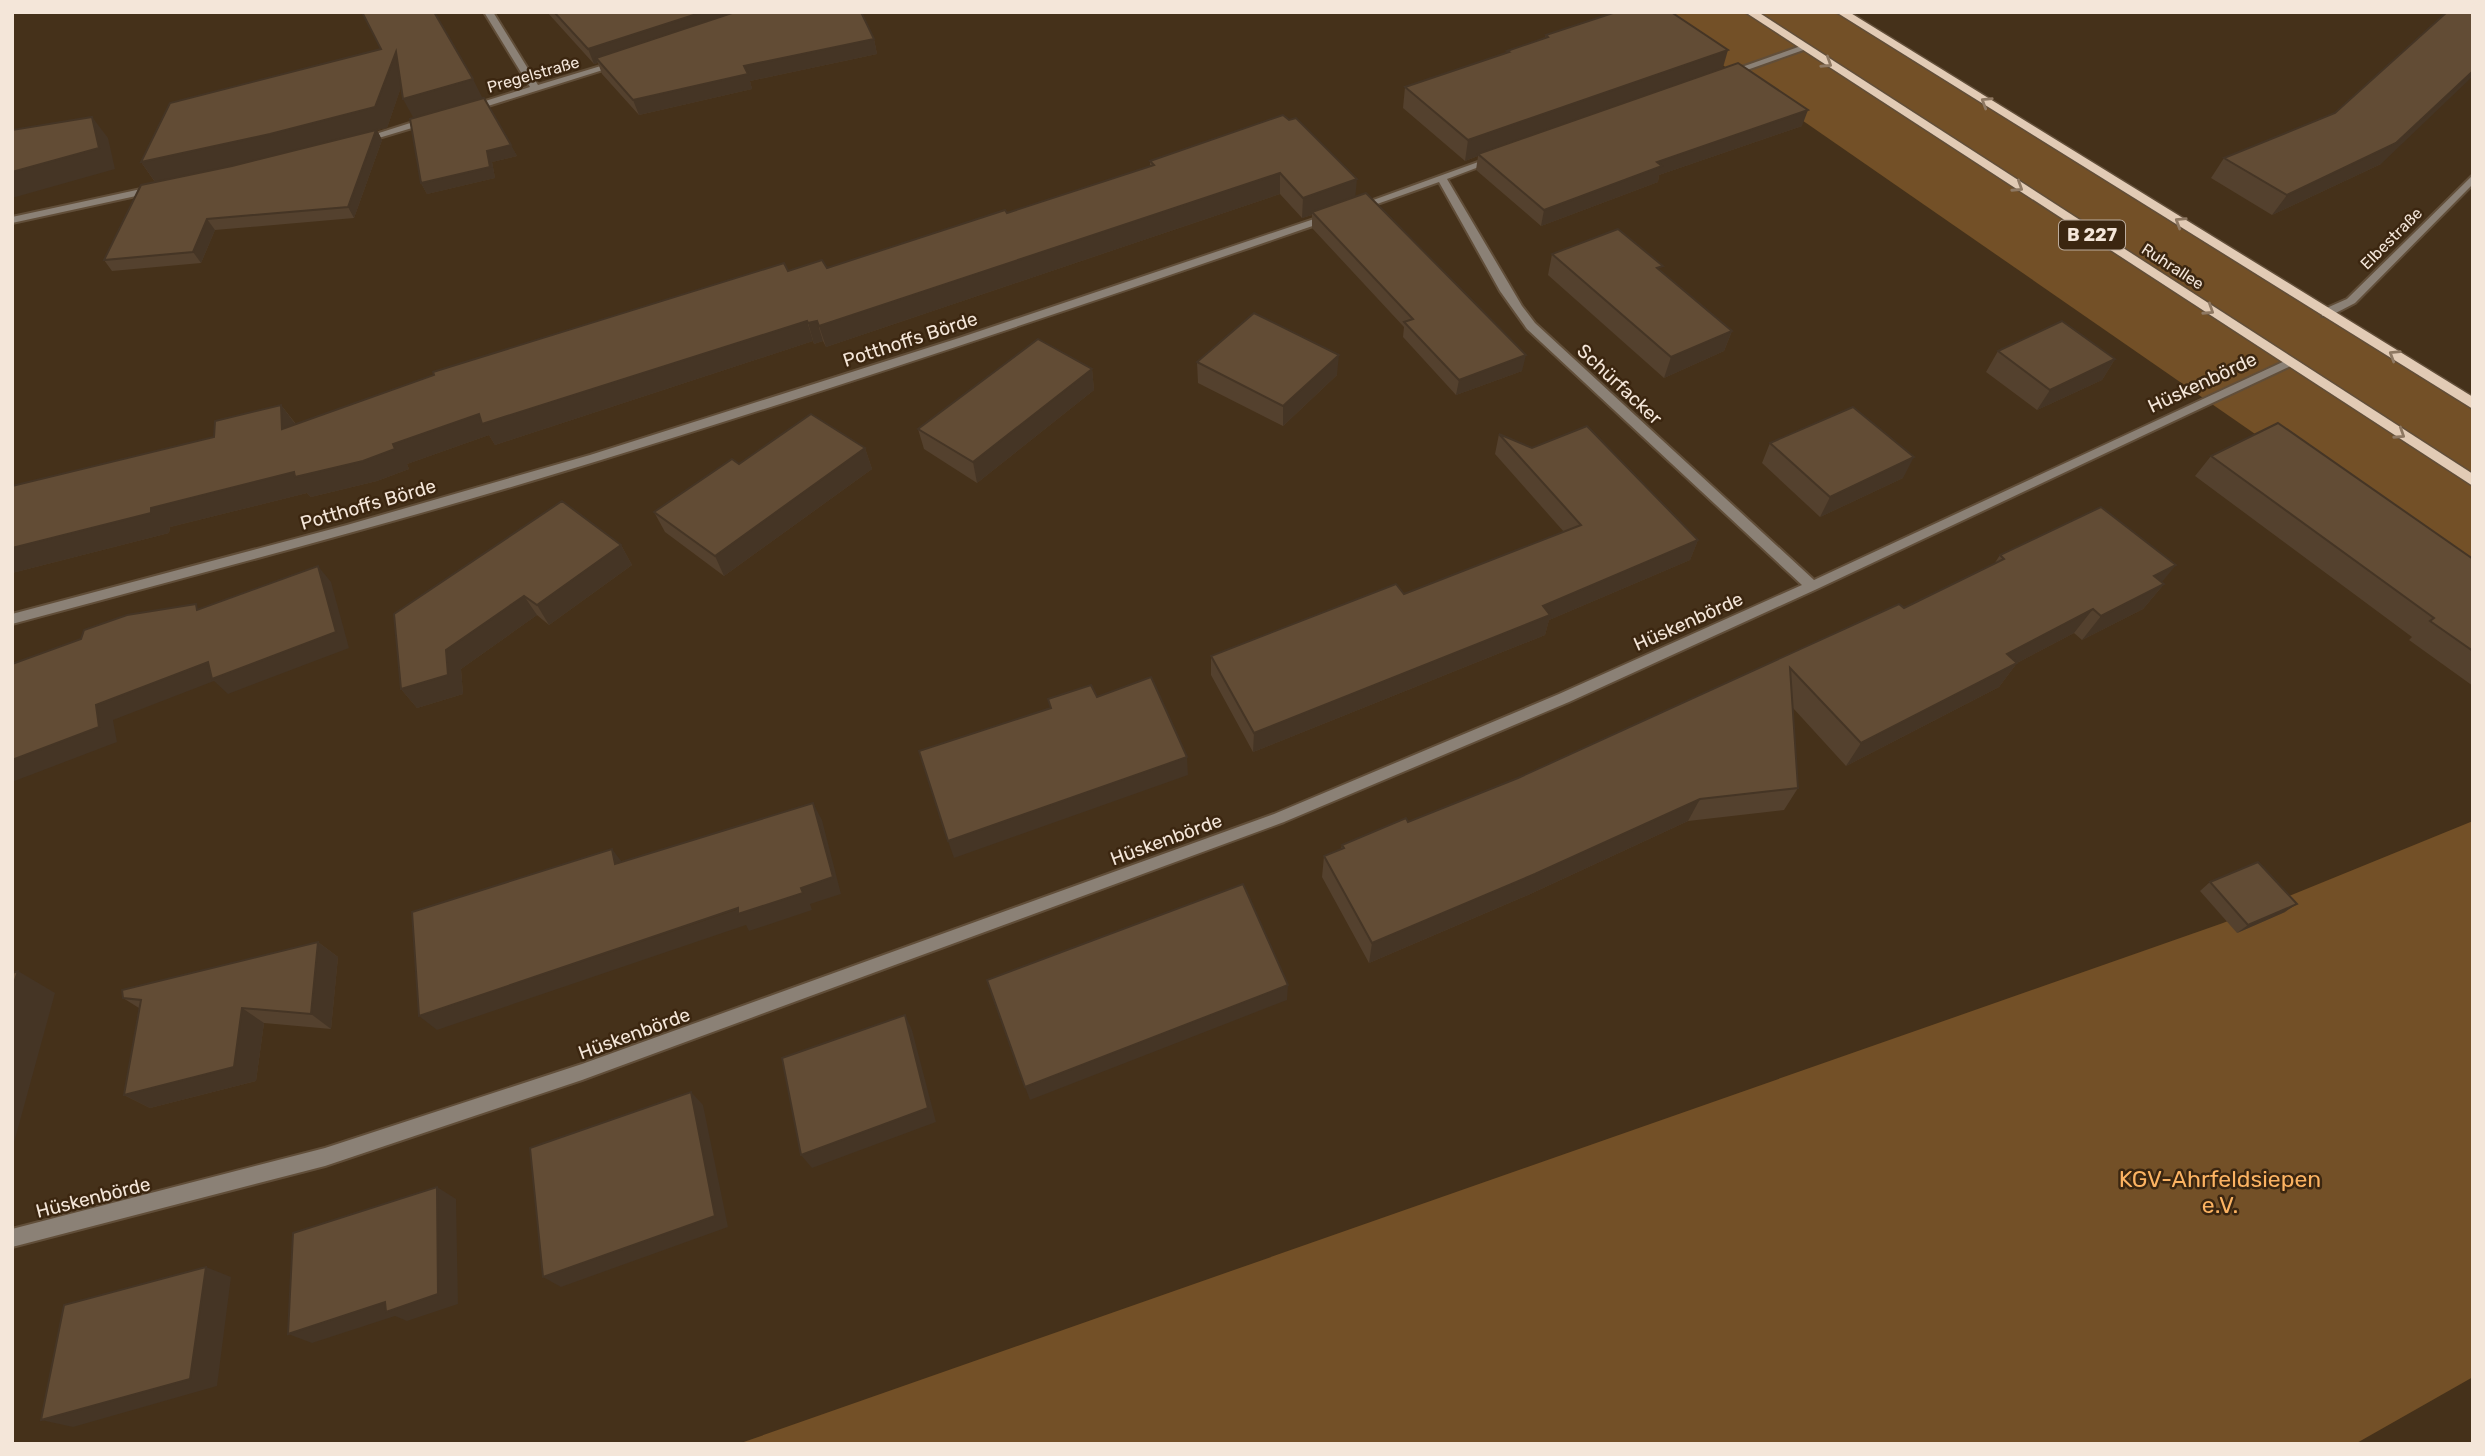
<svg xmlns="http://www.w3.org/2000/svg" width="2485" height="1456" font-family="Rubik,sans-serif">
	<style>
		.green { fill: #735027 }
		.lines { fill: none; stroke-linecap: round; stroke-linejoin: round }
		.street-casing { stroke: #614e39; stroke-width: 4 }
		.primary-casing { stroke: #614e39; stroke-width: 3 }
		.street { fill: #8b8176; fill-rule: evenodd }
		.primary { fill: #e2cbb5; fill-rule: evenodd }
		.wall { fill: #54412e }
		.shaded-wall { fill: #453525 }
		.building { fill: #624c35; stroke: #453525; stroke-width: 2 }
		.oneway { stroke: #8e7862 }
		.labels { text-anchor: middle; stroke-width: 5; stroke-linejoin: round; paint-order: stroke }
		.far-street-label { font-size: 16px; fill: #f4e6d9; stroke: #3b2610 }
		.shield { fill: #3b2610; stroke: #bcac9d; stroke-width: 2 }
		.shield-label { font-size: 18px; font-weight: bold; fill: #f4e6d9 }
		.street-label { font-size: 19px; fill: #f4e6d9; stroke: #3b2610 }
		.near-park-label { font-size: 23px; fill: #fcb362; stroke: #3b2610 }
	</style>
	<rect width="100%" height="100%" fill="#45311a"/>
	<g class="green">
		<polygon points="1646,12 1838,12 2473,407 2473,585"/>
		<polygon points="2473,821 2473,1377 2355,1444 738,1444 2223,923"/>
	</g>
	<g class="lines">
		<defs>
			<g id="street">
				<polygon points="484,12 493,12 538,85 614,62 622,64 472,111 466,111 466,107 530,87"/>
				<polygon points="1801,46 1809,48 1730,76 1722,74"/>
				<polygon points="429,117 432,118 432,122 362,143 357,140"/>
				<polygon points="1492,157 1500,159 1447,179 1522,306 1535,323 1814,580 2287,360 2295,360 2297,363 1817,589 1569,702 1284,822 582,1080 325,1166 12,1247 12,1229 325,1148 582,1064 1274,814 1559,694 1802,585 1527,329 1500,291 1439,182 1363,209 1354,207"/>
				<polygon points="2473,175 2473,184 2355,303 2330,316 2322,316 2322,310 2347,299"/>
				<polygon points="155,186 160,189 159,191 12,223 12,217"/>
				<path d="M1329 214 1334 217 1333 219C1090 303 846 385 601 460 406 520 209 571 12 624V614L347 525 590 455 959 338Z"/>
			</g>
			<g id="primary">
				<polygon points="1745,12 1758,12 2473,474 2473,486"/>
				<polygon points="1836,12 1849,12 2473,397 2473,409"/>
			</g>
		</defs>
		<use href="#street" class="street-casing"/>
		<use href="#primary" class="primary-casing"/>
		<use href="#street" class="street"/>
		<use href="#primary" class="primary"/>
	</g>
	<g class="wall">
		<polygon points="547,12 861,12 874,39 877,54 750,81 752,89 639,115 602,74 598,63 594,64"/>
		<polygon points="1546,35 1723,68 1802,126 1659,175 1658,182 1541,226 1476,170 1478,156 1465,161 1403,108 1405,87 1506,53 1507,51 1545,38"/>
		<polygon points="381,49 483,98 517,156 492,162 495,178 427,194 421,183 414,118 401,87 387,128 377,130 382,140 354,218 215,230 201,263 112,271 104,260 155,182 141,162"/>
		<polygon points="1283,115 1355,197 1522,371 1456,395 1403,337 1404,327 1312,228 1312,215 1302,218 1280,194 826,347 823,341 814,344 813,341 495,445 489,435 407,464 409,469 377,481 311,497 307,493 170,527 169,533 12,573 214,437 281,405 296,424 788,271 827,268 1007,213 1150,166 1150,161"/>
		<polygon points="2224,158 2381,164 2272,215 2211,178"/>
		<polygon points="1552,254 1661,272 1732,331 1724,351 1664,378 1548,275"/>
		<polygon points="1998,351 2115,359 2102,380 2037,410 1986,372"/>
		<polygon points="1197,362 1337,375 1283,426 1198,383"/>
		<polygon points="1092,369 1094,390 977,483 924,449 918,429"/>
		<polygon points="1499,434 1698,540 1690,560 1549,620 1545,635 1253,752 1211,675 1211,656 1404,594 1564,532 1495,454"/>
		<polygon points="1770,443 1903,478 1820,517 1762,463"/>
		<polygon points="865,448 872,469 724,576 665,532 654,512 739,464"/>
		<polygon points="2211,456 2473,559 2473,686 2409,640 2412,637 2195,476"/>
		<polygon points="621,545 632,565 549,625 537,615 461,669 463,694 417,708 401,689 394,614"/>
		<polygon points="2000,555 2161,582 2164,584 2143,609 2082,640 2074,633 2017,663 1999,687 1846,766 1793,708 1798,788 1784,810 1688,821 1528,895 1369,963 1322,877 1324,856 1341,849 1342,845 1408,822 1518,778 1904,608 1994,564"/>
		<polygon points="2210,882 2285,912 2237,933 2200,891"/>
		<polygon points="318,942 338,957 331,1029 264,1023 256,1081 150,1108 124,1095 139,1008 123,998"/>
	</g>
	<g class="shaded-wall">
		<polygon points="703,12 755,12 596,58 598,63 594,64 588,49"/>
		<polygon points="874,39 877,54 750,81 752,89 639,115 633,100 744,66"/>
		<polygon points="1728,50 1722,71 1478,154 1478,156 1465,161 1468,140"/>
		<polygon points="396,52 406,73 387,128 377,130 382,140 354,218 348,207 283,154 156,183 141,162"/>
		<polygon points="2473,71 2473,76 2381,164 2272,215 2287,195"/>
		<polygon points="473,79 483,99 414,119 403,99"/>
		<polygon points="1808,110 1802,126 1659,175 1658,182 1541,226 1544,210 1657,162"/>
		<polygon points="92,117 108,138 115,169 12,198 12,172"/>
		<polygon points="511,145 517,156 492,162 495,178 427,194 421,183 487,151"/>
		<polygon points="1280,173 1280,194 826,347 819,326"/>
		<polygon points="1357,179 1355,200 1312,212 1312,215 1302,218 1303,198"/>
		<polygon points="207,219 215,230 201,263 193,252"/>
		<polygon points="807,321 813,341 495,445 489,435 407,464 409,469 377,481 311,497 307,493 170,527 169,533 12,573 12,548 151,508 393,444 479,414"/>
		<polygon points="817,321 823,341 814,344 808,323"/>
		<polygon points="1732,331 1724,351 1664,378 1671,357"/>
		<polygon points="1339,355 1337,375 1283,426 1283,406"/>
		<polygon points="1526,355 1522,371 1456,395 1459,380"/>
		<polygon points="2115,359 2102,380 2037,410 2050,390"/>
		<polygon points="1092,369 1094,390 977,483 973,462"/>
		<polygon points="281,405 296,425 282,429"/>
		<polygon points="865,448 872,469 724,576 715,556"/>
		<polygon points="1914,457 1903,478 1820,517 1830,497"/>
		<polygon points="1698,540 1690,560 1549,620 1545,635 1253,752 1254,733 1543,606"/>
		<polygon points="621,545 632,565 549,625 537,605"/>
		<polygon points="2176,565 2157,588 2164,584 2143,609 2082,640 2101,616 2154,576"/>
		<polygon points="318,566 331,582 349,648 228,694 214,681 113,720 117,742 12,782 12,760 96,705"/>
		<polygon points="524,596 537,615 461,669 463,694 417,708 401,689 446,650"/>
		<polygon points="2093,609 2074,633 2017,663 1999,687 1846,766 1861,743 2007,654"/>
		<polygon points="1187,757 1188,775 954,858 948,841"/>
		<polygon points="1700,799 1688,821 1528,895 1369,963 1372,943"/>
		<polygon points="813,803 822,820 841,894 810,904 812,910 749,931 746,925 437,1030 419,1016 801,888"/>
		<polygon points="612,849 625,866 615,864"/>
		<polygon points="2297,904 2285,912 2237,933 2248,925"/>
		<polygon points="318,942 338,957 331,1029 311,1014"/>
		<polygon points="18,971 55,993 12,1150 12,989"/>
		<polygon points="1288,985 1287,1000 1030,1100 1025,1087"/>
		<polygon points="242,1008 264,1023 256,1081 150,1108 124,1095"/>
		<polygon points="905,1015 912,1030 936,1122 812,1168 801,1155"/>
		<polygon points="691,1092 703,1105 728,1227 561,1287 543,1277"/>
		<polygon points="437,1187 456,1199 458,1304 407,1321 395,1316 312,1343 288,1334"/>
		<polygon points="206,1267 231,1277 217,1386 73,1427 41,1420"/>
	</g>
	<g class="building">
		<polygon points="362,12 434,12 473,79 403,99 396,52 375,107 270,134 141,162 170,103 381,49"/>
		<polygon points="554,12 703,12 588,49"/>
		<polygon points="735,12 861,12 874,39 744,66 748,74 633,100 596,58"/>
		<polygon points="1616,12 1671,12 1728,50 1468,140 1405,87 1509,52 1507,51 1548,37 1546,35"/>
		<polygon points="2447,12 2473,12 2473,71 2396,143 2287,195 2224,158 2335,113"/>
		<polygon points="1738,63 1808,110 1657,162 1662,166 1544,210 1478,154"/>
		<polygon points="484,98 511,145 487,151 490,167 421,183 410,119"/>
		<polygon points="1283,115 1289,120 1296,118 1357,179 1303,198 1280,173 819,326 817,321 808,323 807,321 482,424 479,414 393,444 395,449 363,461 295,477 294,472 151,508 151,513 12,548 12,486 214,437 215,421 281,405 282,429 434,375 433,372 784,263 788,271 822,260 827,268 1005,210 1007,213 1154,165 1150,161"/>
		<polygon points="92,117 99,148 12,172 12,130"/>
		<polygon points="376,130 348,207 207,219 193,252 104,260 141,185 232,166"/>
		<polygon points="1366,193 1526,355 1459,380 1404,322 1413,319 1312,212"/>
		<polygon points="1618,229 1663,266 1657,268 1732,331 1671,357 1552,254"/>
		<polygon points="1254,313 1339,355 1283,406 1197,362"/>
		<polygon points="2062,321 2115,359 2050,390 1998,351"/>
		<polygon points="1038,339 1092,369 973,462 918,429"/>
		<polygon points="1853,407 1914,457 1830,497 1770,443"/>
		<polygon points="811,414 865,448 715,556 654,512 732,459 739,464"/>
		<polygon points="2278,423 2473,559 2473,651 2430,621 2434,618 2211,456"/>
		<polygon points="1587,426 1698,540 1543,606 1550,615 1254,733 1211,656 1396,584 1404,594 1581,525 1499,434 1532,448"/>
		<polygon points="562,501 621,545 537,605 524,596 446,650 448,675 401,689 394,614"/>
		<polygon points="2101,507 2176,565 2154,576 2164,584 2101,616 2093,609 2007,654 2017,663 1861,743 1790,668 1798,788 1700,799 1535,874 1372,943 1324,856 1344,848 1342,845 1406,818 1408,822 1518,778 1899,604 1904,608 2004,559 2000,555"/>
		<polygon points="318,566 336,632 212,679 208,662 96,705 99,727 12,760 12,664 81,639 84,630 127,615 196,604 197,610"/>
		<polygon points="1151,677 1187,757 948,841 919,751 1051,708 1048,699 1091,685 1097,697"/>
		<polygon points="813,803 833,877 801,888 803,893 738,914 738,908 419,1016 412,912 612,849 615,864"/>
		<polygon points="2258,862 2297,904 2248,925 2210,882"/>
		<polygon points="1243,884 1288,985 1025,1087 987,980"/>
		<polygon points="318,942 311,1014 242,1008 234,1067 124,1095 141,1000 123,998 122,990"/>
		<polygon points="18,971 12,989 12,973"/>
		<polygon points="905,1015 928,1108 801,1155 782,1058"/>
		<polygon points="691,1092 715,1216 543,1277 530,1148"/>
		<polygon points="437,1187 438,1294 386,1312 385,1302 288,1334 293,1233"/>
		<polygon points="206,1267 190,1379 41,1420 64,1305"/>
	</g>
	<defs><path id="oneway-chevron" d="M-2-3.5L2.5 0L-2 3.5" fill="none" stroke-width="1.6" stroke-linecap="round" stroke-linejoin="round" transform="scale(1.75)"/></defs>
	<g class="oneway">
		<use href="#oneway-chevron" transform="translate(1827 63) rotate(33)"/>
		<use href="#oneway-chevron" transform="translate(1986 102) rotate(-148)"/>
		<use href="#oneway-chevron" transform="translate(2018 187) rotate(33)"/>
		<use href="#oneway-chevron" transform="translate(2180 222) rotate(-148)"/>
		<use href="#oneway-chevron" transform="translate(2209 310) rotate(33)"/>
		<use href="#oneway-chevron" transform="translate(2394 355) rotate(-148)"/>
		<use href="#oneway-chevron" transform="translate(2400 434) rotate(33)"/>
	</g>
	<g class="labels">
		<g class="far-street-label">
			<text transform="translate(533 74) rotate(-16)" y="6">Pregelstraße</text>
			<text transform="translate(2391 238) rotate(-45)" y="6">Elbestraße</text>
			<text transform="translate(2173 266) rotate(33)" y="6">Ruhrallee</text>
		</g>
		<rect class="shield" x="2059" y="220.5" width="66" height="29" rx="5"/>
		<g class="shield-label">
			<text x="2092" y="241">B 227</text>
		</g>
		<g class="street-label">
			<text transform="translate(910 339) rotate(-18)" y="7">Potthoffs Börde</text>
			<text transform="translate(2202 382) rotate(-25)" y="7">Hüskenbörde</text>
			<text transform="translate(1620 384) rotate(43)" y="7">Schürfacker</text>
			<text transform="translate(368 504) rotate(-16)" y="7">Potthoffs Börde</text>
			<text transform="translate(1688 621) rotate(-24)" y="7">Hüskenbörde</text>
			<text transform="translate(1166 839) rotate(-20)" y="7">Hüskenbörde</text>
			<text transform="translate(634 1033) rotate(-20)" y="7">Hüskenbörde</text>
			<text transform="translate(93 1197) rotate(-14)" y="7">Hüskenbörde</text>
		</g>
		<g class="near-park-label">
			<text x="2220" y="1187">KGV-Ahrfeldsiepen<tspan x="2220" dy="26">e.V.</tspan></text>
		</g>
	</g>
	<rect width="2485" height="1456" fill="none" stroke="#f4e6d9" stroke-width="28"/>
</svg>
